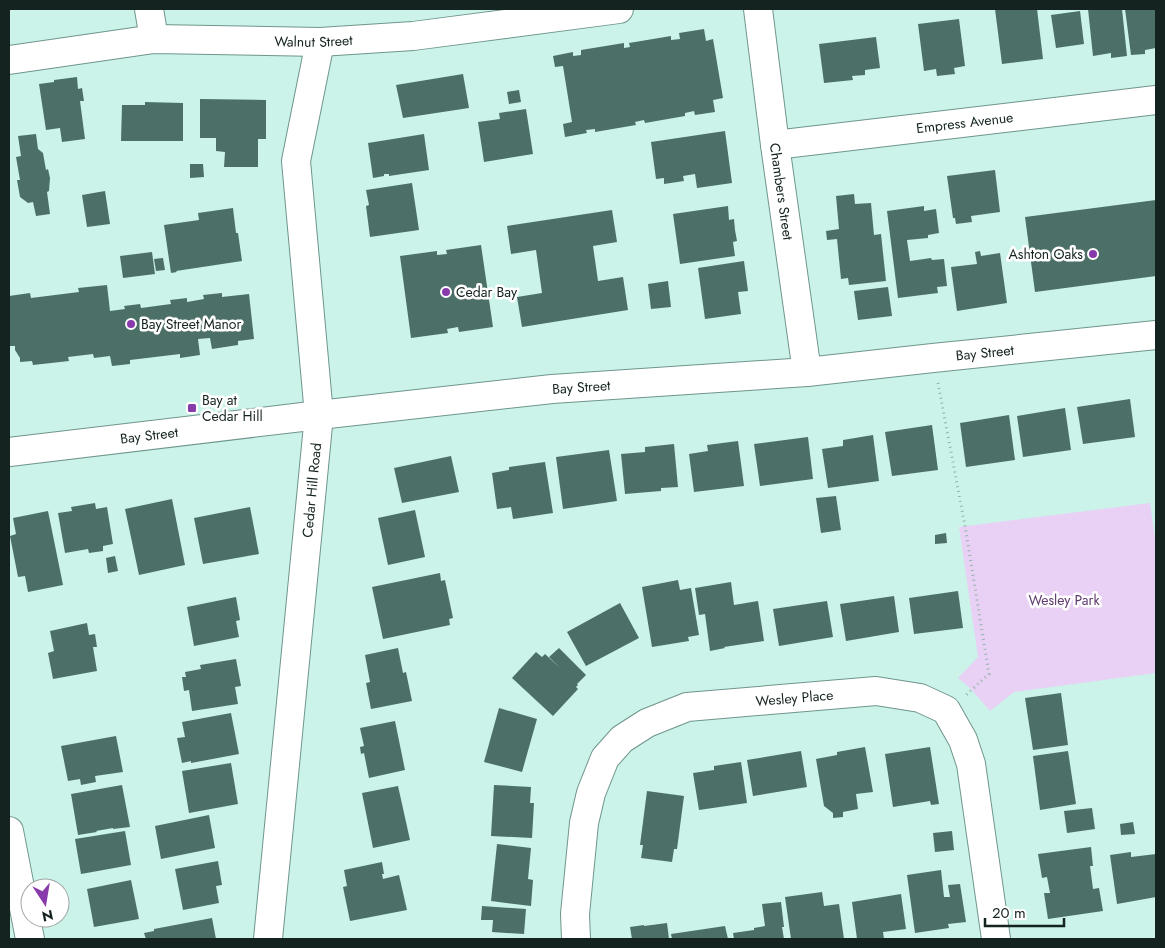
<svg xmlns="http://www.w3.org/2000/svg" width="1165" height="948" font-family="Jost,sans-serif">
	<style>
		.green { fill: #e8d1f4 }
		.building { fill: #4c7068 }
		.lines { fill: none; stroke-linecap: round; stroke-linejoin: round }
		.minor-casing { stroke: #6f958c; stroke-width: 30 }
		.major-casing { stroke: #6f958c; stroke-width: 30 }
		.path { stroke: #92b2aa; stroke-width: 3; stroke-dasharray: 1 4; stroke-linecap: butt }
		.minor { stroke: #fff; stroke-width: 28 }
		.major { stroke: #fff; stroke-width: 28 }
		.poi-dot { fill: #893aaa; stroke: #fff; stroke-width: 2 }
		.labels { text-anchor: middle; stroke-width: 5; stroke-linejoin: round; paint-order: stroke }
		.street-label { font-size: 14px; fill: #14231f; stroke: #fff }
		.poi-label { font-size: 14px; fill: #14231f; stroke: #fff; text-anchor: start }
		.park-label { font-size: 14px; fill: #5d3a6e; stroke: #fff }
	</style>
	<rect width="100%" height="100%" fill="#cbf3e9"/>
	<polygon class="green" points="1150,503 1156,545 1156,673 1014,692 990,711 970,688 958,678 978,657 959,527"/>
	<g class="building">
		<polygon points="995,9 1037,9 1043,59 1002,64"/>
		<polygon points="1088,9 1122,9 1127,56 1111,58 1111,53 1093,56"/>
		<polygon points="1125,9 1156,9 1156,48 1145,50 1145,54 1131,55"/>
		<polygon points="1080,11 1084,44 1056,48 1051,15"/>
		<polygon points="959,19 965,66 954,68 955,74 937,76 936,69 924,71 918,24"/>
		<polygon points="704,29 706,41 713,39 723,98 713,100 715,112 695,115 694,111 685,113 685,116 645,123 644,120 635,122 636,125 595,132 595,129 586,130 587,133 565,137 563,124 572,122 563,66 555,67 553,56 573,52 573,56 581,55 581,50 624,43 624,48 630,47 629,43 671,36 671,40 680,39 679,33"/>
		<polygon points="876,37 880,68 865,70 865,75 852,76 853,80 824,83 819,44"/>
		<polygon points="463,74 469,108 403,118 396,85"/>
		<polygon points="77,77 78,89 82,88 84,101 80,101 85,139 62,142 60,128 46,130 39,84 54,82 54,80"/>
		<polygon points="519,90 521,102 509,104 507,92"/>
		<polygon points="200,99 266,100 266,139 258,139 258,167 224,167 225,152 216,151 216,138 200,138"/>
		<polygon points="145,102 183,103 183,141 121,141 122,105 145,105"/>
		<polygon points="526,109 533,154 484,162 478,122 500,119 499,113"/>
		<polygon points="725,131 732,183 697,188 695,174 683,176 684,181 664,184 664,178 656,179 651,142"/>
		<polygon points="36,134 38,149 43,153 46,170 48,169 50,178 49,191 47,192 50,214 36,216 33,202 28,203 20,197 17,180 20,180 16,157 21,156 18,136"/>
		<polygon points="424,134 429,170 389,176 389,174 384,174 384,176 373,178 368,143"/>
		<polygon points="190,164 203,164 204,177 190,178"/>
		<polygon points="995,170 1000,212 971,216 972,222 956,224 955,218 953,218 947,176"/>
		<polygon points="412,183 419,230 370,237 366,206 369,205 366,190"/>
		<polygon points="105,191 110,224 87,227 82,195"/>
		<polygon points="854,194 855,204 871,203 874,235 881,234 886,281 849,285 848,278 841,279 837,239 827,240 826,231 839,229 836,196"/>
		<polygon points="1156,200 1156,276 1035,292 1025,217"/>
		<polygon points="728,206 729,220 734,219 735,230 737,241 733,242 735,256 680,264 673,214"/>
		<polygon points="924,206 924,211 936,209 939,233 928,235 928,238 907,240 910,261 931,258 932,260 944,259 947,286 937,287 938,293 898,298 887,211"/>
		<polygon points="233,208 236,233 238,233 242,261 176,271 177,272 171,273 164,225 199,220 198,213"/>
		<polygon points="612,210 617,242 593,246 598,281 623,277 628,310 522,327 517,297 542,293 536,250 511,254 507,226"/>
		<polygon points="481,245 493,327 459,332 458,327 447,329 448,333 411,338 400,256 437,251 437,255 447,254 446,250"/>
		<polygon points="980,251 981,256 1000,253 1007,303 957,311 951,267 977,264 975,252"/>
		<polygon points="152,252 155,274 123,278 120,256"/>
		<polygon points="163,258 165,270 156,271 154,259"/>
		<polygon points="744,261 748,291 738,292 741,314 705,319 698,268"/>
		<polygon points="668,281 671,307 651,309 648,284"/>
		<polygon points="107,285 110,311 125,309 124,306 140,304 141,308 171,304 170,300 187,298 187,302 204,299 203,295 222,293 222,297 249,294 254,339 238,341 238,345 212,349 210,338 198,339 200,355 180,358 180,354 130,360 130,364 112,366 110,356 94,358 93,354 68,357 69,361 33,365 32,361 20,362 20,358 15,350 15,346 9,346 9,296 30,293 31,298 79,292 78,288"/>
		<polygon points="888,287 892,316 858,320 854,291"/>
		<polygon points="1130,399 1135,437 1083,444 1077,407"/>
		<polygon points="1065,408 1071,450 1023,457 1017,416"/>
		<polygon points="1009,415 1015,460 966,467 960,423"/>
		<polygon points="932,425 938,470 892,476 885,432"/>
		<polygon points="873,435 879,481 828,488 822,449 843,446 843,440"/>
		<polygon points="808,437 813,479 760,486 754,444"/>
		<polygon points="738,441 744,486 694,492 689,454 708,451 707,445"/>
		<polygon points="674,444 678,487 661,488 661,491 625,494 621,454 645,452 645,447"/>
		<polygon points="609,450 617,501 563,509 556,457"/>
		<polygon points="451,456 459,492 402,503 394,468"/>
		<polygon points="545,462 553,513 513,519 511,507 497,509 492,473 509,470 509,467"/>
		<polygon points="836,496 841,530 821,533 816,498"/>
		<polygon points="172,499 185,565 139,575 125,509"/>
		<polygon points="95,503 96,509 107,507 113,544 103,546 103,551 89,553 88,549 65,553 58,513 72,511 71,507"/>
		<polygon points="250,507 259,554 203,564 194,518"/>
		<polygon points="415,510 425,557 388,565 378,518"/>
		<polygon points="48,511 63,585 28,592 25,576 18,577 10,536 16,534 13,518"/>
		<polygon points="946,533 947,543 935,544 935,535"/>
		<polygon points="115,556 118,571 108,573 106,558"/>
		<polygon points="440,573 441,581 445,580 453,618 449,619 450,625 383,639 372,587"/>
		<polygon points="678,580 680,590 691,588 699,635 688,637 689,641 652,647 642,587"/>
		<polygon points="731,582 734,605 758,601 764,641 724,647 725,648 710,651 705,614 699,615 695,588"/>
		<polygon points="958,591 963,628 914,634 909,598"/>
		<polygon points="894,596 899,632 846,641 840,604"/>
		<polygon points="236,597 240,620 236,621 239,637 194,646 187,607"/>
		<polygon points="827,601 833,637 779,646 773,609"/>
		<polygon points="620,603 639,638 586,666 567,632"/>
		<polygon points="87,623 89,635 95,634 97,647 93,647 97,671 53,679 48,653 54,651 50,631"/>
		<polygon points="398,648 403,673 406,672 412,701 371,709 366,683 370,682 365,655"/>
		<polygon points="559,648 586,675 577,684 578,685 576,687 578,689 553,716 512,678 536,652 542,657 545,654 561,669 549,657"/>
		<polygon points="236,659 241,686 235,687 238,704 192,711 189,690 184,691 182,677 186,677 185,672 201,669 200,665"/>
		<polygon points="1061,693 1068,745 1033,750 1025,698"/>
		<polygon points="499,708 537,719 522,772 484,762"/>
		<polygon points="231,713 239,754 191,763 191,761 182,763 177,738 185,737 182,722"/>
		<polygon points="395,721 405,770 369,778 364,753 361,754 360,747 364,746 360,728"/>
		<polygon points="116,736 123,772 95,776 96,782 81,785 80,779 68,781 61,746"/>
		<polygon points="865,747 873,792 856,794 858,809 843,812 843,817 833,818 833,813 824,806 816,759 837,755 837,752"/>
		<polygon points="930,747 939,804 931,805 930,801 893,807 885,754"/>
		<polygon points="801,751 807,787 753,796 747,760"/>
		<polygon points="1068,751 1076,804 1040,810 1033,756"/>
		<polygon points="741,762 747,803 699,810 693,773 714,770 714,766"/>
		<polygon points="231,763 238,804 189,813 182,771"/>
		<polygon points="122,785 130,827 113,829 113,828 96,831 97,832 78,835 71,794"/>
		<polygon points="494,785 531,787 530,803 534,803 532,838 491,836"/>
		<polygon points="398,786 410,840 373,848 362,793"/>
		<polygon points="647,791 684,796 677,849 674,849 672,862 641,858 643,845 640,845"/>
		<polygon points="1092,808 1095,829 1067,833 1064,811"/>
		<polygon points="209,815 215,848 161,859 155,826"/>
		<polygon points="1133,822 1135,834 1121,835 1120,824"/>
		<polygon points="125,831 131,865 81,874 75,839"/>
		<polygon points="952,831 954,850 935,852 933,833"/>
		<polygon points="497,844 531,848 528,879 533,880 531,906 491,901"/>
		<polygon points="1091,847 1093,866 1090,866 1093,889 1099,888 1103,911 1048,919 1044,893 1050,893 1047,877 1042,878 1038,854"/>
		<polygon points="1131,852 1131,857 1156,854 1156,897 1117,904 1110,855"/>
		<polygon points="218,861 222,885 216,886 219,903 183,910 175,869"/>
		<polygon points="382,862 384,874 382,874 383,879 399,875 407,910 350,921 343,887 347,886 344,870"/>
		<polygon points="941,870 944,897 950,897 948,885 960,884 966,922 948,924 949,928 915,933 907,875"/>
		<polygon points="131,880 139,919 94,927 87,889"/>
		<polygon points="822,892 824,906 839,904 844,939 791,939 785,897"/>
		<polygon points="901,894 906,929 883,932 884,939 857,939 852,902"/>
		<polygon points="781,902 784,927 782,927 784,939 734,939 733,933 754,930 754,928 765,926 762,904"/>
		<polygon points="482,906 526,909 524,934 492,932 493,920 481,920"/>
		<polygon points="212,918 216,939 146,939 144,933 154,931 154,929"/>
		<polygon points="667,923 669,939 632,939 630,927 644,925 644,926"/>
		<polygon points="725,926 728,939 672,939 671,934"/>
	</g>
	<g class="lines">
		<defs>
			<g id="minor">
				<polyline points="149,9 154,39"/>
				<path id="s1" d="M758 9 775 145 807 372"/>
				<path id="s2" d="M9 60 154 39 320 42 413 36 619 9"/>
				<path id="s3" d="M775 145 1156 100"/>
				<polyline points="9,831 30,939"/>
				<path id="s4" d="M268 939 319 415 296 161 320 42"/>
				<path id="s5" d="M576 939 575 914 584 823 591 793 605 758 622 739 647 723 687 707 876 691 920 698 946 710 963 740 971 764 996 939"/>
			</g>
			<g id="major">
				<path id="s6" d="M9 452 319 415 552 389 807 372 933 358 1156 335"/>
			</g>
		</defs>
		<use href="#minor" class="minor-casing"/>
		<use href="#major" class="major-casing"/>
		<polyline class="path" points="938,383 965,526 989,674 966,695"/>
		<use href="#minor" class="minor"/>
		<use href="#major" class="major"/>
	</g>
	<g class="poi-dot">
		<circle cx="1093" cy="254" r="5"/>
		<circle cx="446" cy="292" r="5"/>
		<circle cx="131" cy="324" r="5"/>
		<rect x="187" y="403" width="10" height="10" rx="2.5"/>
	</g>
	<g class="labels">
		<g class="street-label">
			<text dy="5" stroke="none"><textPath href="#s2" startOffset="306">Walnut Street</textPath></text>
			<text dy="5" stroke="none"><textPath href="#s3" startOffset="191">Empress Avenue</textPath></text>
			<text dy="5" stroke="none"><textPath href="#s1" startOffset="184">Chambers Street</textPath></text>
			<text dy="5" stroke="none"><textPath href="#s6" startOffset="981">Bay Street</textPath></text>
			<text dy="5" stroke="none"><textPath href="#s6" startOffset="576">Bay Street</textPath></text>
			<text dy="5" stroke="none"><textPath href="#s6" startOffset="141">Bay Street</textPath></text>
			<text dy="5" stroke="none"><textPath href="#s4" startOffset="451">Cedar Hill Road</textPath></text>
			<text dy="5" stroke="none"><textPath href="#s5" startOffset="391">Wesley Place</textPath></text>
		</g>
		<g class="poi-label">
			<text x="1083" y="259" text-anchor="end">Ashton Oaks</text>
			<text x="456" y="297">Cedar Bay</text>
			<text x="141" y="329">Bay Street Manor</text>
			<text x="202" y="405">Bay at<tspan x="202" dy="16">Cedar Hill</tspan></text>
		</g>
		<g class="park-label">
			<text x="1064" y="605">Wesley Park</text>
		</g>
	</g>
	<rect width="1165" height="948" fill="none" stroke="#14231f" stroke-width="20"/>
	<g transform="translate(45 903) rotate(168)"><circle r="24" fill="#ffffff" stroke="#a1a7a5"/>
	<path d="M0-4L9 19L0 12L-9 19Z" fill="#893aaa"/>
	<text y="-8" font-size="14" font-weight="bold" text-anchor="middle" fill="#14231f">N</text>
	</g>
	<path d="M985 918v8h79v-8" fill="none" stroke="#14231f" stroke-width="2.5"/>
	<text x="992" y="918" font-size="15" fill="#14231f" stroke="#ffffff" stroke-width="4" paint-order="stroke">20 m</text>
</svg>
